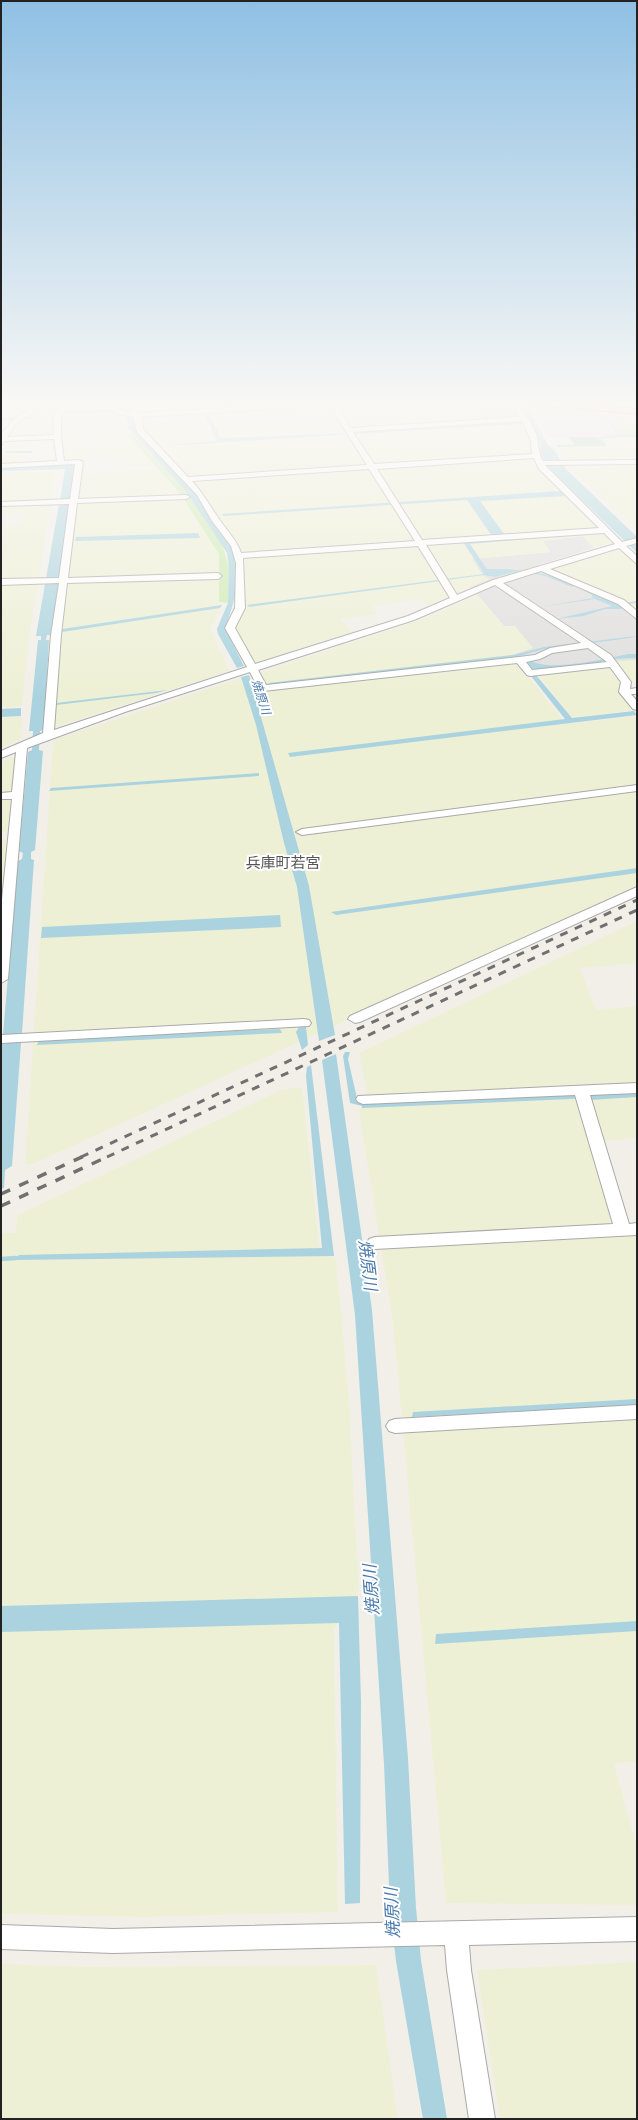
<svg xmlns="http://www.w3.org/2000/svg" width="638" height="2120" font-family="'Archivo Narrow','Noto Sans JP',sans-serif">
	<style>
		.residential { fill: #e0dfdf }
		.industrial { fill: #ebdbe8 }
		.farmland { fill: #eef0d5 }
		.grass { fill: #cdebb0 }
		.cemetery { fill: #aacbaf }
		.water { fill: #aad3df }
		.lines { fill: none; stroke-linecap: round; stroke-linejoin: round }
		.stream-far1 { stroke: #aad3df; stroke-width: 2 }
		.stream { stroke: #aad3df; stroke-width: 4.5 }
		.minor-casing { stroke: #a9a9a9; stroke-width: 2 }
		.highway-casing { stroke: #dc2a67; stroke-width: 2 }
		.minor { fill: #fff; fill-rule: evenodd }
		.highway { fill: #e892a2; fill-rule: evenodd }
		.rail-far1 { stroke: #707070; stroke-width: 3; stroke-dasharray: 8 8; stroke-linecap: butt }
		.rail { stroke: #707070; stroke-width: 3.5; stroke-dasharray: 10 10; stroke-linecap: butt }
		.labels { text-anchor: middle; stroke-width: 4; stroke-linejoin: round; paint-order: stroke }
		.far-water-label { font-size: 12px; font-style: italic; fill: #4a7aab; stroke: #fff }
		.quarter-label { font-size: 15px; fill: #555; stroke: #fff }
		.near-water-label { font-size: 17px; font-style: italic; fill: #4a7aab; stroke: #fff }
	</style>
	<rect width="100%" height="100%" fill="#f2efe9"/>
	<g class="residential">
		<polygon points="206,401 230,401 233,409 211,410 209,402"/>
		<polygon points="583,536 594,548 538,565 637,612 637,660 527,675 511,655 532,648 504,626 470,587 489,579 483,576 472,559 550,552 543,541"/>
	</g>
	<g class="industrial">
		<polygon points="471,401 507,401 506,404 516,411 520,418 484,420"/>
		<polygon points="531,404 626,412 637,418 637,421 606,423 618,436 546,437 530,406"/>
	</g>
	<g class="farmland">
		<polygon points="3,401 40,401 13,418 1,418"/>
		<polygon points="62,401 118,401 119,406 115,407 116,414 85,416 86,408 61,408"/>
		<polygon points="191,401 198,404 201,410 198,412 208,433 203,434 205,442 158,445 143,431 136,406"/>
		<polygon points="230,401 324,401 325,403 233,409"/>
		<polygon points="388,401 410,401 415,403 471,401 484,420 351,429 336,403"/>
		<polygon points="52,404 55,405 53,413 42,416 28,417"/>
		<polygon points="294,407 301,416 337,413 347,430 222,437 212,412"/>
		<polygon points="121,416 126,433 155,465 123,468 120,458 97,459 99,435 60,436 71,437 73,448 94,448 92,461 64,462 59,436 21,438 20,464 2,465 12,434 98,430 98,417"/>
		<polygon points="523,425 532,442 529,451 540,471 614,542 594,548 583,536 543,541 550,552 472,559 483,576 490,579 454,593 355,435"/>
		<polygon points="350,435 449,596 428,605 421,599 370,606 377,614 341,619 351,632 257,662 251,661 233,631 243,607 243,562 238,544 219,521 203,494 159,447"/>
		<polygon points="637,437 637,461 568,461 558,447 608,445 602,438"/>
		<polygon points="637,466 637,529 570,469 624,466"/>
		<polygon points="158,469 179,492 219,554 220,610 210,629 229,671 52,728 59,636 81,474"/>
		<polygon points="56,471 29,637 22,706 1,707 1,527 21,526 24,513 1,514 1,473"/>
		<polygon points="622,549 637,564 637,612 550,570"/>
		<polygon points="478,595 504,626 515,626 533,648 511,655 566,724 637,716 637,887 31,1165 25,1164 53,740 415,622"/>
		<polygon points="637,660 637,680 628,681 615,661"/>
		<polygon points="610,666 624,684 619,690 634,710 573,718 537,674"/>
		<polygon points="22,717 20,740 1,748 1,718"/>
		<polygon points="18,754 12,831 1,832 1,762"/>
		<polygon points="1,839 10,840 1,928"/>
		<polygon points="637,921 637,963 580,968 596,1010 637,1006 637,1138 592,1142 619,1235 637,1233 637,1761 614,1764 637,1848 637,1905 446,1903 393,1322 359,1112 368,1098 359,1053"/>
		<polygon points="302,1087 319,1245 336,1261 348,1387 359,1592 334,1629 338,1912 145,1917 1,1914 1,1233 15,1233 18,1215 281,1090"/>
		<polygon points="637,1962 637,2119 500,2119 477,1970"/>
		<polygon points="1,1964 89,1967 376,1965 398,2119 1,2119"/>
	</g>
	<g class="grass">
		<polygon points="637,421 637,435 622,436 610,423"/>
		<polygon points="126,433 132,433 185,490 222,545 229,566 228,603 219,602 219,554 179,492"/>
	</g>
	<polygon class="cemetery" points="568,437 596,437 604,444 575,445"/>
	<g class="water">
		<path d="M121 401H127L133 412 132 415 136 425 191 488 234 552C240 579 235 603 225 628L244 666 237 668 218 634 217 629 228 603 229 566 227 553 185 490 126 426 129 425 126 415 120 412 122 405Z"/>
		<polygon points="518,402 531,404 528,406 548,445 555,451 560,460 556,461 558,464 562,464 566,469 637,537 637,553 551,470 547,465 550,464 549,461 545,461 541,451 540,442"/>
		<polygon points="204,413 208,413 221,438 347,433 519,421 521,424 162,446 217,441"/>
		<polygon points="75,464 71,504 52,635 47,635 46,640 49,640 44,730 40,731 39,750 43,751 35,850 31,852 31,859 34,860 22,1033 18,1033 17,1042 21,1043 12,1166 5,1170 4,1188 1,1189 1,1060 2,1044 8,1043 9,1034 3,1034 18,861 22,859 23,853 19,851 28,752 32,750 33,731 29,731 38,640 41,640 41,636 36,636 59,504 63,504 60,501 65,469 2,471 1,468"/>
		<path d="M561 491 565 496 480 501 505 535 540 538 470 544 487 569C521 568 546 573 577 585L572 587 545 576 519 571 495 577 484 575 249 607 247 605 484 574 463 542 492 536 467 500 223 516 222 514Z"/>
		<polygon points="198,533 200,538 75,541 76,537"/>
		<polygon points="587,589 618,604 637,601 637,603 619,605 622,609 605,609 584,616 556,619 612,606 595,599 540,607 593,598 592,595 583,590"/>
		<polygon points="222,605 220,608 62,632 62,629"/>
		<polygon points="637,636 630,638 544,649 516,657 269,685 269,683 513,655 544,647"/>
		<path d="M629 654H637V658C625 659 610 657 600 663L533 671 526 662 530 660C548 673 607 658 629 654Z"/>
		<polygon points="249,675 309,886 335,1035 319,1041 297,887 284,843 256,725 241,677"/>
		<polygon points="536,675 572,718 634,711 637,715 290,757 288,753 565,719 531,676"/>
		<polygon points="168,690 156,693 56,705 56,703"/>
		<polygon points="21,708 21,716 1,717 1,709"/>
		<polygon points="259,773 259,776 49,791 51,788"/>
		<polygon points="637,868 637,873 336,915 331,912"/>
		<polygon points="280,915 281,927 41,938 42,927"/>
		<polygon points="299,1027 306,1027 308,1045 302,1050 296,1032"/>
		<polygon points="280,1029 282,1033 37,1045 39,1040"/>
		<polygon points="345,1052 350,1052 348,1059 357,1098 355,1100 364,1104 637,1091 637,1097 590,1100 588,1097 572,1099 362,1108 362,1106 350,1103 343,1056"/>
		<polygon points="336,1054 372,1310 408,1758 416,1908 421,1960 447,2119 423,2119 396,1961 390,1908 384,1764 355,1315 322,1060"/>
		<polygon points="311,1065 334,1256 14,1260 19,1255 322,1248 306,1076 307,1067"/>
		<polygon points="637,1399 637,1405 412,1417 413,1412"/>
		<polygon points="358,1596 361,1702 360,1903 345,1904 339,1623 1,1632 1,1606"/>
		<polygon points="637,1621 637,1631 435,1644 436,1634"/>
	</g>
	<g class="lines">
		<g class="stream-far1">
			<polyline points="1,419 32,418"/>
			<polyline points="621,436 637,436"/>
			<polyline points="558,446 606,445 599,438 621,436 596,410"/>
			<polyline points="7,452 31,452"/>
		</g>
		<polyline class="stream" points="1,1259 16,1258"/>
		<defs>
			<g id="minor">
				<path d="M44 401H51L16 424 7 437 54 435 53 420 58 408 114 406 120 411 132 412 129 401H135L139 413 332 402 334 403 351 428 520 417 517 412 508 404 510 401H517L515 404C523 410 538 432 538 442 539 450 539 453 543 461L637 460V464L545 465 622 542 637 538V543L626 546 637 556V564L619 548 550 569 624 600 637 611V619L618 604 541 571 503 583 611 655 631 682 630 689 637 688V694H631L637 701V710L633 709 619 692 621 682 610 667 530 676 527 675 517 663 263 691 259 690 250 672 125 712 27 748 8 979 1 983V910L12 799H1V793L12 792 16 752 1 758V751L43 733 51 635 59 583 1 585V579L59 578 69 504 1 506V502L70 499 75 464 1 468V464L57 461 54 439 5 441 1 445V434L17 416ZM330 406 367 465 188 477 143 429 141 417ZM112 410 116 414 134 417 137 432 197 495 212 521 231 546 236 563 235 608 225 628 247 667 54 730 61 635 67 583 218 579 222 576 218 573 68 578 77 503 186 499 190 497 186 495 78 499 83 462 79 460 64 461 61 435V414L63 411ZM522 421 531 441 532 454 374 464 353 432ZM534 458 539 469 599 528 422 540 377 469ZM369 469 415 541 241 553C237 540 227 531 219 519 210 506 203 493 192 481ZM604 533 615 544 493 580 457 595 426 545ZM418 546 450 598 408 616 255 664 235 628 245 608 243 558ZM495 585 581 643 550 648 535 655 519 657 266 685 258 670 414 620ZM588 648 607 662 532 670 526 662 540 659 552 653Z"/>
				<polygon points="637,785 637,791 302,835 296,832 302,829"/>
				<polygon points="637,887 637,896 360,1022 355,1023 348,1019 350,1016"/>
				<polygon points="304,1019 309,1020 311,1023 309,1026 1,1043 1,1035"/>
				<polygon points="637,1083 637,1093 590,1095 629,1224 637,1223 637,1235 375,1249 369,1247 367,1243 369,1239 375,1237 613,1224 575,1095 363,1104 358,1102 356,1099 358,1096"/>
				<polygon points="637,1405 637,1419 395,1433 389,1431 386,1426 389,1421 395,1419"/>
				<polygon points="637,1917 637,1941 469,1945 471,1970 495,2119 469,2119 447,1970 445,1945 113,1953 1,1949 1,1925 113,1929"/>
			</g>
			<polygon id="highway" points="517,401 552,401 637,408 637,414 522,404"/>
		</defs>
		<use href="#minor" class="minor-casing"/>
		<use href="#highway" class="highway-casing"/>
		<use href="#minor" class="minor"/>
		<use href="#highway" class="highway"/>
		<g class="rail-far1">
			<polyline points="81,1157 637,900"/>
			<polyline points="107,1157 637,910"/>
		</g>
		<g class="rail">
			<polyline points="1,1194 84,1156"/>
			<polyline points="1,1206 109,1156"/>
		</g>
	</g>
	<linearGradient id="sky" x2="0" y2="1"><stop stop-color="#8fc0e4"/><stop offset="0.58" stop-color="#f9f8f5"/><stop offset="1" stop-color="#f9f8f5" stop-opacity="0"/></linearGradient>
	<rect width="638" height="697" fill="url(#sky)"/>
	<g class="labels">
		<g class="far-water-label">
			<text transform="translate(261 697) rotate(72)" y="4">焼原川</text>
		</g>
		<g class="quarter-label">
			<text x="283" y="868">兵庫町若宮</text>
		</g>
		<g class="near-water-label">
			<text transform="translate(368 1265) rotate(83)" y="6">焼原川</text>
			<text transform="translate(371 1590) rotate(-94)" y="6">焼原川</text>
			<text transform="translate(392 1913) rotate(-93)" y="6">焼原川</text>
		</g>
	</g>
	<rect width="638" height="2120" fill="none" stroke="#222222" stroke-width="4"/>
</svg>
